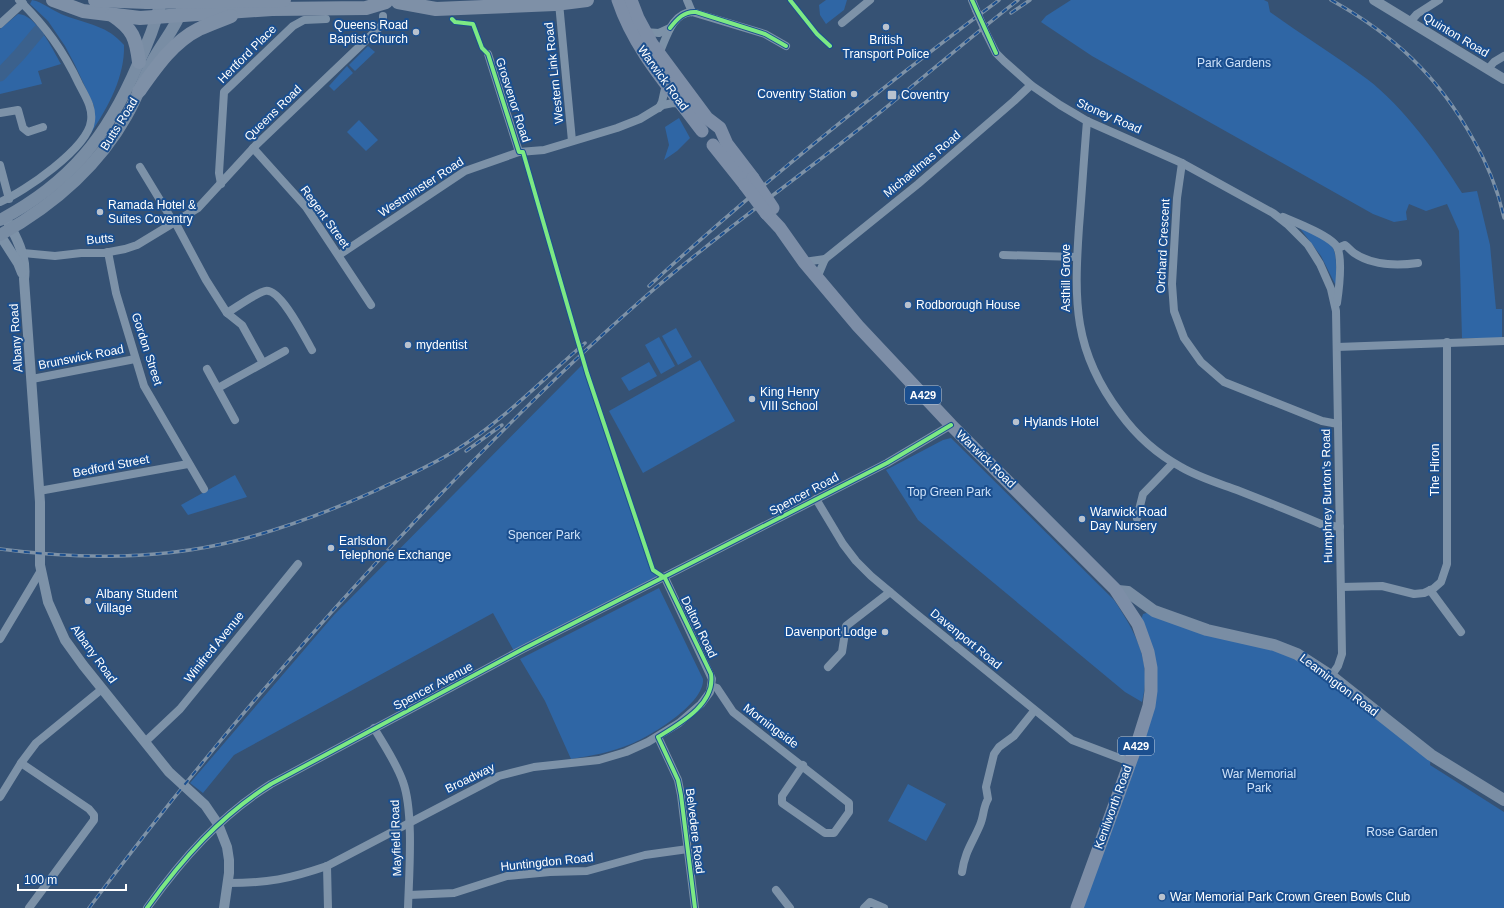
<svg xmlns="http://www.w3.org/2000/svg" width="1504" height="908" font-family="Helvetica,sans-serif">
	<style>
		.green { fill: #2f66a5 }
		.lines { fill: none; stroke-linecap: round; stroke-linejoin: round }
		.river { stroke: #3b618d; stroke-width: 13 }
		.minor { stroke: #7d92a8; stroke-width: 8 }
		.tertiary { stroke: #7d92a8; stroke-width: 10 }
		.secondary { stroke: #798da4; stroke-width: 12 }
		.primary { stroke: #7d8ea7; stroke-width: 13 }
		.trunk { stroke: #7e90a7; stroke-width: 14 }
		.rail-casing { stroke: #7e92a7; stroke-width: 3.5 }
		.rail { stroke: #1b4f8f; stroke-width: 2; stroke-dasharray: 6; stroke-linecap: butt }
		.minor-bridge { stroke: #7d92a8; stroke-width: 8 }
		.primary-bridge { stroke: #7d8ea7; stroke-width: 13 }
		.trunk-bridge { stroke: #7e90a7; stroke-width: 14 }
		.cycleway-casing { stroke: #1b4f8f; stroke-width: 6 }
		.cycleway { stroke: #7ce984; stroke-width: 4 }
		.poi-dot { fill: #b9c2ce; stroke: #1b4f8f; stroke-width: 1.5 }
		.labels { text-anchor: middle; stroke-width: 4; stroke-linejoin: round; paint-order: stroke }
		.shield { fill: #1b4f8f; stroke: #bbcadd; stroke-width: 1 }
		.shield-label { font-size: 11px; font-weight: bold; fill: #fff }
		.poi-label { font-size: 12px; fill: #fff; stroke: #1b4f8f; text-anchor: start }
		.street-label { font-size: 12px; fill: #fff; stroke: #1b4f8f }
		.park-label { font-size: 12px; fill: #cfe3fa; stroke: #1b4f8f }
	</style>
	<rect width="100%" height="100%" fill="#365274"/>
	<g class="green">
		<path d="M32 0C43 2 54 12 66 16 88 24 108 26 124 45 125 77 108 107 91 133L94 120V106L75 65 65 46 48 21 30 4Z"/>
		<polygon points="826,0 847,0 844,10 826,24 820,15 819,5"/>
		<path d="M1071 0H1264L1268 2 1270 12C1302 35 1336 56 1367 79 1403 106 1439 156 1462 193L1477 191 1490 245 1496 309H1502V338H1462L1459 231 1447 204 1426 211 1409 204 1406 212 1407 220 1394 222 1373 214 1092 56 1041 22 1046 16Z"/>
		<path d="M18 14C36 14 53 50 61 64L38 71 42 84 0 94V29Z"/>
		<polygon points="368,46 375,52 355,71 349,65"/>
		<polygon points="347,66 353,73 334,91 329,86"/>
		<polygon points="679,118 690,138 677,151 664,160 669,145 665,127"/>
		<polygon points="359,120 378,140 366,151 347,132"/>
		<path d="M1299 227C1339 246 1336 242 1336 286L1321 256Z"/>
		<polygon points="676,328 692,357 678,365 662,336"/>
		<polygon points="659,337 675,366 661,374 645,345"/>
		<polygon points="700,360 735,421 643,473 609,411"/>
		<polygon points="649,362 657,376 629,391 621,378"/>
		<polygon points="584,363 653,570 665,578 515,653 493,613 234,755 203,793 190,783 334,615"/>
		<path d="M951 438 1114 600C1136 633 1152 662 1142 702L1125 692 918 520 886 470 943 440Z"/>
		<polygon points="235,475 247,497 188,515 181,505"/>
		<path d="M659 588 703 679C705 703 651 736 631 744 612 752 591 756 571 759L545 701 520 659Z"/>
		<polygon points="1150,612 1294,652 1431,755 1430,765 1504,812 1504,908 1077,908 1149,706 1141,620 1143,614"/>
		<polygon points="908,784 946,804 926,841 888,821"/>
	</g>
	<g class="lines">
		<polyline class="river" points="0,75 19,55 39,31"/>
		<g class="minor">
			<polyline points="687,0 692,12"/>
			<polyline points="972,0 976,10"/>
			<polyline points="559,3 572,141"/>
			<polyline points="1410,22 1417,14 1439,0"/>
			<polyline points="842,23 870,0"/>
			<polyline points="0,24 23,3"/>
			<polyline points="644,32 659,33 670,28"/>
			<polyline points="986,33 996,53 1004,61 1031,85 1060,105 1087,121 1182,163 1273,213 1287,224 1308,245 1320,264 1331,289 1336,311 1342,654 1338,666 1331,676"/>
			<polyline points="488,54 519,152"/>
			<path d="M658 56C666 40 671 13 692 12L765 34 786 46"/>
			<polyline points="1488,69 1494,62 1504,56"/>
			<polyline points="659,108 662,102 666,84"/>
			<polyline points="0,113 18,110 23,128 28,132 43,127"/>
			<path d="M1087 121C1084 156 1082 191 1079 227 1074 301 1073 351 1120 413 1136 435 1157 454 1181 467 1198 477 1218 483 1237 490 1265 501 1293 512 1321 524L1340 527"/>
			<polyline points="253,148 306,207 371,305"/>
			<polyline points="1182,163 1177,198 1172,284 1174,311 1184,338 1201,362 1224,382 1322,421 1338,424"/>
			<polyline points="0,165 9,199"/>
			<polyline points="140,167 174,223"/>
			<polyline points="221,184 219,173 224,92 293,26 304,20 326,19"/>
			<path d="M0 202C24 192 88 148 91 121 93 107 85 96 79 84 63 50 46 27 19 0"/>
			<path d="M1283 217C1295 222 1331 236 1337 247 1343 259 1339 289 1337 303"/>
			<polyline points="175,222 206,280 227,313 242,325 263,363"/>
			<path d="M1338 248 1345 245C1348 247 1351 251 1354 253 1373 266 1396 266 1418 263"/>
			<polyline points="108,252 116,293 144,386 204,489"/>
			<polyline points="23,253 55,256 81,253 104,253 125,249 137,245 198,208 256,145 383,24 383,16"/>
			<polyline points="339,255 465,171 519,152 544,150 617,128 640,119 663,105 673,103 682,104"/>
			<polyline points="1003,255 1077,257"/>
			<polyline points="804,262 825,259"/>
			<polyline points="817,278 825,259 918,184 1014,101 1031,85"/>
			<path d="M227 313C237 307 254 294 265 291 280 287 305 338 312 350"/>
			<polyline points="1337,347 1504,341"/>
			<polyline points="207,369 235,420"/>
			<polyline points="32,379 135,359"/>
			<polyline points="218,388 285,351"/>
			<polyline points="39,491 188,464"/>
			<polyline points="816,499 843,544 856,561 871,576 914,612 1072,740 1130,762"/>
			<polyline points="1137,518 1143,494 1173,463"/>
			<polyline points="1341,587 1382,586 1414,594 1424,593 1433,589 1441,582 1447,564 1447,342"/>
			<polyline points="1430,590 1461,632"/>
			<polyline points="0,639 40,572"/>
			<polyline points="828,667 842,652 846,626 890,592"/>
			<polyline points="711,686 717,688 733,712 849,803 849,812 834,833 825,833 782,803 782,796 803,765"/>
			<path d="M374 728C384 745 397 764 403 782 414 812 409 875 408 908"/>
			<polyline points="658,737 678,780 681,795 695,908"/>
			<polyline points="145,742 180,709 298,564"/>
			<polyline points="21,763 89,809 94,815 94,820 29,908"/>
			<polyline points="0,797 21,763 36,743 102,689"/>
			<polyline points="327,866 328,908"/>
			<path d="M962 872C965 851 972 844 980 825 984 816 983 807 988 799L986 787 994 754 999 747 1014 736 1034 711"/>
			<path d="M228 883C268 883 289 879 327 866L499 776 534 767 599 760 626 752 648 742 679 723 701 704 710 692 712 679 665 578"/>
			<polyline points="776,890 790,908"/>
			<polyline points="409,895 454,893 507,876 550,872 587,871 645,855 688,849"/>
			<path d="M147 908C182 859 220 816 271 784L523 649 887 463 951 425"/>
			<polyline points="864,908 870,902 884,908"/>
		</g>
		<g class="tertiary">
			<polyline points="1374,0 1504,79"/>
			<path d="M5 217C16 236 27 256 24 279L40 502V565L48 602 65 640 83 665 169 772 205 805 218 824 227 847 229 860V873L224 908"/>
			<polyline points="0,235 18,263 22,273"/>
		</g>
		<g class="secondary">
			<path d="M0 220C70 183 107 137 138 64 147 45 155 25 160 5"/>
			<path d="M0 235C52 206 98 167 127 115 137 98 143 79 152 62 161 44 176 28 182 9"/>
			<polyline points="1118,591 1128,592 1154,611 1207,630 1274,645 1297,654 1331,676 1431,755 1504,800"/>
		</g>
		<g class="primary">
			<path d="M618 0C635 51 671 89 702 131"/>
			<polyline points="631,0 638,18 652,44 707,118 720,128 727,144 753,178"/>
			<polyline points="713,145 745,185"/>
			<polyline points="766,213 780,228 804,262 858,326 951,425 1115,589 1138,624 1148,652 1151,668 1151,691 1149,706 1139,738 1077,908"/>
		</g>
		<g class="trunk">
			<polyline points="53,0 83,11 140,18 272,9 366,8 386,2"/>
			<polyline points="95,0 147,2"/>
			<polyline points="398,2 436,9 555,4 587,0"/>
			<path d="M112 15C133 29 136 38 139 62"/>
			<path d="M139 91C156 67 173 42 199 29 210 24 221 20 231 16"/>
		</g>
		<defs>
			<g id="rail">
				<path d="M1331 0C1394 35 1438 76 1473 139 1487 163 1498 190 1504 218"/>
				<polyline points="1011,13 1030,0"/>
				<path d="M649 286C760 184 878 90 999 0"/>
				<polyline points="466,451 502,425"/>
				<path d="M0 549C76 559 160 560 235 541 283 529 330 511 375 491 402 478 431 466 456 450 503 421 543 379 585 343"/>
				<path d="M89 908C196 764 313 628 437 498 499 434 562 370 629 311 696 251 769 199 840 144 900 98 958 47 1018 0"/>
			</g>
		</defs>
		<use href="#rail" class="rail-casing"/>
		<use href="#rail" class="rail"/>
		<polyline class="minor-bridge" points="976,10 986,33"/>
		<g class="primary-bridge">
			<polyline points="753,178 773,208"/>
			<polyline points="745,185 766,213"/>
		</g>
		<polyline class="trunk-bridge" points="147,2 284,0"/>
		<defs>
			<g id="cycleway">
				<polyline points="790,0 817,34 830,46"/>
				<polyline points="972,0 996,53"/>
				<path d="M452 19 455 22 473 24 482 48 488 54 519 152H523L587 373 653 570 665 578 711 674C716 704 679 724 658 737L678 780 681 795 695 908"/>
				<path d="M670 28C677 19 684 11 696 12L765 34 786 46"/>
				<path d="M147 908C182 859 220 816 271 784L523 649 887 463 951 425"/>
			</g>
		</defs>
		<use href="#cycleway" class="cycleway-casing"/>
		<use href="#cycleway" class="cycleway"/>
	</g>
	<g class="poi-dot">
		<circle cx="886" cy="27" r="4"/>
		<circle cx="416" cy="32" r="4"/>
		<circle cx="854" cy="94" r="4"/>
		<rect x="887" y="90" width="10" height="10" rx="2"/>
		<circle cx="100" cy="212" r="4"/>
		<circle cx="908" cy="305" r="4"/>
		<circle cx="408" cy="345" r="4"/>
		<circle cx="752" cy="399" r="4"/>
		<circle cx="1016" cy="422" r="4"/>
		<circle cx="1082" cy="519" r="4"/>
		<circle cx="331" cy="548" r="4"/>
		<circle cx="88" cy="601" r="4"/>
		<circle cx="885" cy="632" r="4"/>
		<circle cx="1162" cy="897" r="4"/>
	</g>
	<g class="labels">
		<g class="shield">
			<rect x="905" y="386" width="36" height="18" rx="3"/>
			<rect x="1118" y="737" width="36" height="18" rx="3"/>
		</g>
		<g class="shield-label">
			<text x="923" y="399">A429</text>
			<text x="1136" y="750">A429</text>
		</g>
		<g class="poi-label">
			<text x="408" y="29" text-anchor="end">Queens Road<tspan x="408" dy="14">Baptist Church</tspan></text>
			<text x="886" y="44" text-anchor="middle">British<tspan x="886" dy="14">Transport Police</tspan></text>
			<text x="846" y="98" text-anchor="end">Coventry Station</text>
			<text x="901" y="99">Coventry</text>
			<text x="108" y="209">Ramada Hotel &amp;<tspan x="108" dy="14">Suites Coventry</tspan></text>
			<text x="916" y="309">Rodborough House</text>
			<text x="416" y="349">mydentist</text>
			<text x="760" y="396">King Henry<tspan x="760" dy="14">VIII School</tspan></text>
			<text x="1024" y="426">Hylands Hotel</text>
			<text x="1090" y="516">Warwick Road<tspan x="1090" dy="14">Day Nursery</tspan></text>
			<text x="339" y="545">Earlsdon<tspan x="339" dy="14">Telephone Exchange</tspan></text>
			<text x="96" y="598">Albany Student<tspan x="96" dy="14">Village</tspan></text>
			<text x="877" y="636" text-anchor="end">Davenport Lodge</text>
			<text x="1170" y="901">War Memorial Park Crown Green Bowls Club</text>
		</g>
		<g class="street-label">
			<text transform="translate(1456 35) rotate(31)" y="4">Quinton Road</text>
			<text transform="translate(247 54) rotate(-45)" y="4">Hertford Place</text>
			<text transform="translate(554 73) rotate(-96)" y="4">Western Link Road</text>
			<text transform="translate(663 78) rotate(54)" y="4">Warwick Road</text>
			<text transform="translate(513 100) rotate(72)" y="4">Grosvenor Road</text>
			<text transform="translate(273 113) rotate(-44)" y="4">Queens Road</text>
			<text transform="translate(1109 116) rotate(24)" y="4">Stoney Road</text>
			<text transform="translate(119 124) rotate(-58)" y="4">Butts Road</text>
			<text transform="translate(922 164) rotate(-40)" y="4">Michaelmas Road</text>
			<text transform="translate(421 187) rotate(-33)" y="4">Westminster Road</text>
			<text transform="translate(325 217) rotate(54)" y="4">Regent Street</text>
			<text transform="translate(100 239) rotate(-5)" y="4">Butts</text>
			<text transform="translate(1163 246) rotate(-87)" y="4">Orchard Crescent</text>
			<text transform="translate(1066 278) rotate(-90)" y="4">Asthill Grove</text>
			<text transform="translate(16 338) rotate(-94)" y="4">Albany Road</text>
			<text transform="translate(147 349) rotate(72)" y="4">Gordon Street</text>
			<text transform="translate(81 357) rotate(-11)" y="4">Brunswick Road</text>
			<text transform="translate(986 459) rotate(44)" y="4">Warwick Road</text>
			<text transform="translate(111 466) rotate(-11)" y="4">Bedford Street</text>
			<text transform="translate(1435 470) rotate(-90)" y="4">The Hiron</text>
			<text transform="translate(804 494) rotate(-28)" y="4">Spencer Road</text>
			<text transform="translate(1327 496) rotate(-91)" y="4">Humphrey Burton's Road</text>
			<text transform="translate(699 627) rotate(64)" y="4">Dalton Road</text>
			<text transform="translate(966 639) rotate(39)" y="4">Davenport Road</text>
			<text transform="translate(214 647) rotate(-51)" y="4">Winifred Avenue</text>
			<text transform="translate(94 654) rotate(54)" y="4">Albany Road</text>
			<text transform="translate(1339 685) rotate(37)" y="4">Leamington Road</text>
			<text transform="translate(433 686) rotate(-28)" y="4">Spencer Avenue</text>
			<text transform="translate(771 726) rotate(37)" y="4">Morningside</text>
			<text transform="translate(470 778) rotate(-26)" y="4">Broadway</text>
			<text transform="translate(1113 807) rotate(-70)" y="4">Kenilworth Road</text>
			<text transform="translate(695 831) rotate(83)" y="4">Belvedere Road</text>
			<text transform="translate(396 838) rotate(-92)" y="4">Mayfield Road</text>
			<text transform="translate(547 862) rotate(-6)" y="4">Huntingdon Road</text>
		</g>
		<g class="park-label">
			<text x="1234" y="67">Park Gardens</text>
			<text x="949" y="496">Top Green Park</text>
			<text x="544" y="539">Spencer Park</text>
			<text x="1259" y="778">War Memorial<tspan x="1259" dy="14">Park</tspan></text>
			<text x="1402" y="836">Rose Garden</text>
		</g>
	</g>
	<path d="M18 884v6h108v-6" fill="none" stroke="#ffffff" stroke-width="2"/>
	<text x="24" y="884" font-size="12" fill="#ffffff" stroke="#1b4f8f" stroke-width="3" paint-order="stroke">100 m</text>
</svg>
